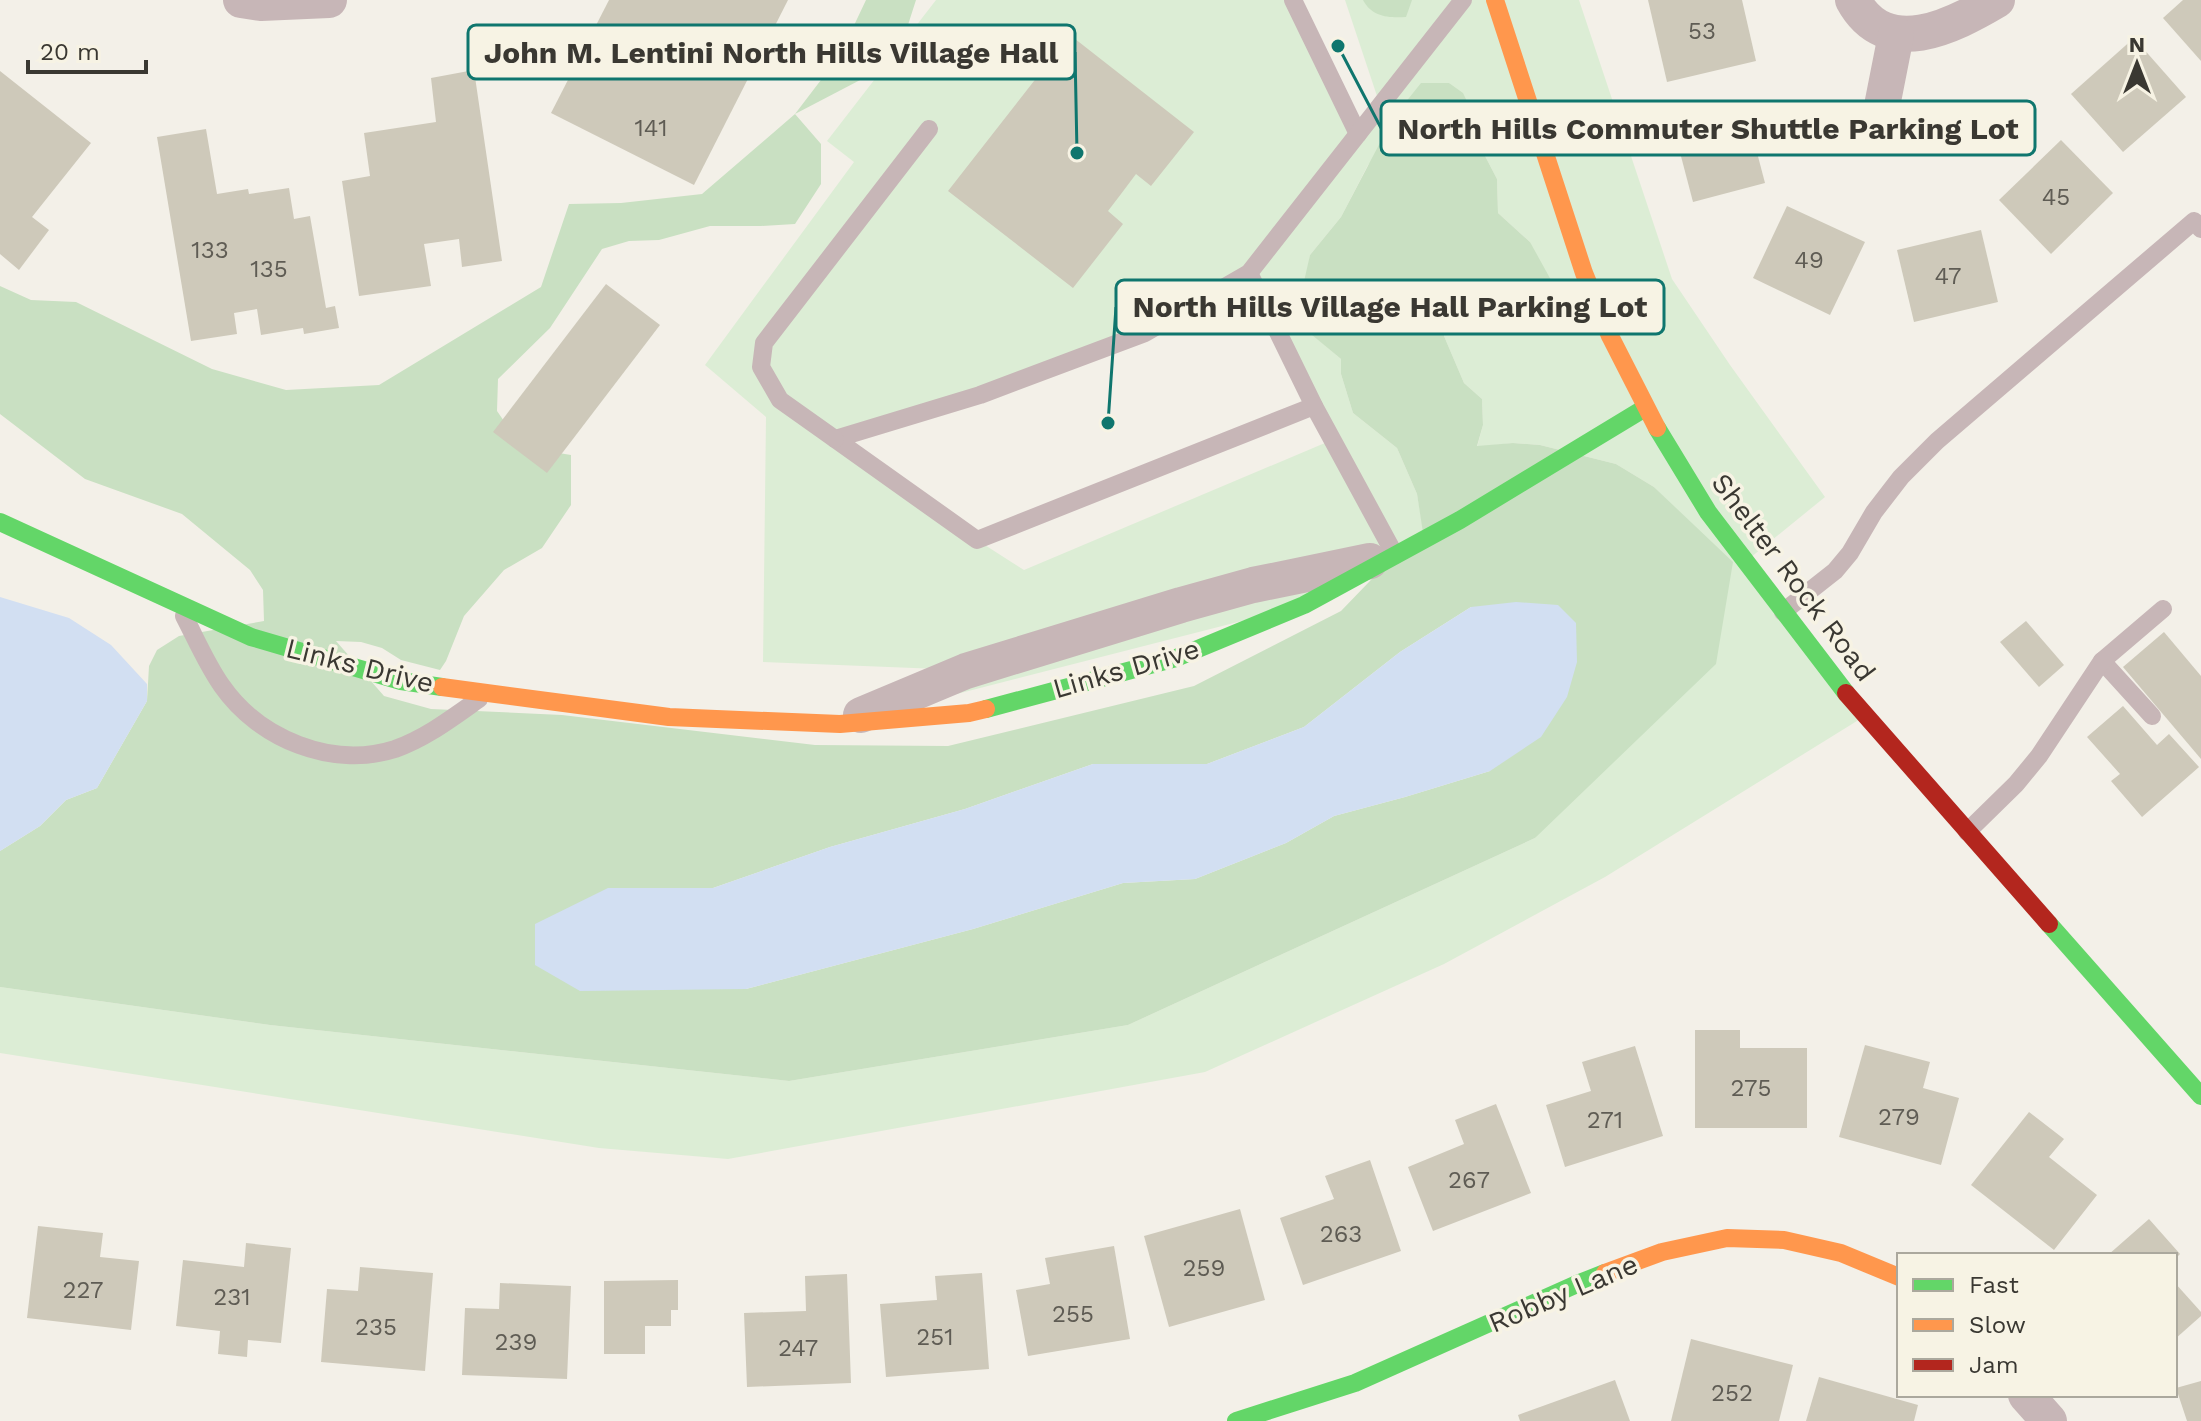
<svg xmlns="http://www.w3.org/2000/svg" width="2201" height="1421" font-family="'Work Sans',sans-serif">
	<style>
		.green { fill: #dcedd5; fill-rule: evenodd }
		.forest { fill: #c9e0c2; fill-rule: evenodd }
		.water { fill: #d2dff2 }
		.building { fill: #cec9ba }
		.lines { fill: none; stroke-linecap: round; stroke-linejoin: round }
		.lane { stroke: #c7b6b7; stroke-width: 18 }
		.street { stroke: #c7b6b7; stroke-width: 36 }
		.fast { stroke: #63d668; stroke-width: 18 }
		.slow { stroke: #ff974d; stroke-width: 18 }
		.jam { stroke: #b3261e; stroke-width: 18 }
		.labels { text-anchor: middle; stroke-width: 7; stroke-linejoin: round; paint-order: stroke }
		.number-label { font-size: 24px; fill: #5f5c54 }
		.street-label { font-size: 28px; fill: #3a3832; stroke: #f7f3e4 }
		.leader { fill: none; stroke: #0f766e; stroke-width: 3 }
		.callout-dot { fill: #0f766e; stroke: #f7f3e4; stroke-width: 3 }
		.callout { fill: #f7f3e4; stroke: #0f766e; stroke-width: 3 }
		.callout-label { font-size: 30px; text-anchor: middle; font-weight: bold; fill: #3a3832 }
	</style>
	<rect width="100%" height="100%" fill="#f3f0e8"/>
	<path class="green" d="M936 0H1293L1358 133 1380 105 1345 0H1579L1672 279 1730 365 1825 497 1745 562 1865 716 1605 877 1444 964 1205 1072 728 1159 599 1148 0 1053V987L270 1025 789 1081 1128 1025 1535 838 1732 563 1654 487 1616 464 1540 445 1513 443 1477 447 1483 425 1482 399 1464 383 1444 336 1449 308 1514 334 1541 328 1548 317 1530 242 1498 213 1497 179 1484 154 1476 120 1449 83 1368 165 1341 217 1310 255 1301 325 1341 359V374L1353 413 1397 448 1417 494 1425 539 1304 605 840 724 964 670 763 662 766 417 705 365 854 162 827 141ZM1248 273 1332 440 1024 570 977 540 840 440 1145 333Z"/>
	<g class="forest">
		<path d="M866 0H916L907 28 864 78 795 114 821 144V184L795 224 761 226H710L659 240 629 241 602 249 550 328 498 379 497 411 522 447 571 455V505L542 548 504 570 464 616 446 661 440 670 401 660 382 648 361 642 336 641 384 696 431 709 562 715 815 745 948 746 1194 686 1341 611 1395 555 1424 539 1417 494 1397 448 1353 413 1341 374V359L1300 325V299L1310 255 1341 217 1393 118 1421 83H1449L1463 93 1476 120 1484 154 1497 179 1498 213 1530 242 1551 280 1548 317 1541 328 1514 334 1496 332 1471 317 1449 308 1444 336 1464 383 1482 399 1483 425 1477 446 1513 443 1540 445 1616 464 1654 487 1733 562 1716 664 1535 838 1128 1025 789 1081 270 1025 0 987V851L40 826 66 800 97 788 147 701 149 666 157 650 179 636 264 621 263 590 250 570 182 514 85 479 0 414V286L31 300 76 302 212 369 286 390 379 385 541 287 569 204 621 203 702 194 795 114 840 55ZM1471 607 1490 771 1405 797 1334 816 1286 843 1195 879 1123 883 973 929 746 989 608 888H713L830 847 965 809 1093 764H1207L1304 727 1400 652Z"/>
		<path d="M1363 0H1412L1406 17C1388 18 1372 17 1363 0Z"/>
	</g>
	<g class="water">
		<polygon points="0,597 69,618 111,645 147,684 147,701 97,788 66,800 40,826 0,851"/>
		<polygon points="1516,602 1558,605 1576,623 1577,662 1567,697 1541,737 1490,771 1405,797 1334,816 1286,843 1195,879 1123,883 973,929 746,989 580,991 535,965 535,924 608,888 713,888 830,847 965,809 1093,764 1207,764 1304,727 1400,652 1471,607"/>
	</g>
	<g class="building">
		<polygon points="609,0 788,0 694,185 551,113"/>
		<polygon points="1648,0 1742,0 1756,61 1667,82"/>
		<polygon points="2183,0 2201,0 2201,61 2163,18"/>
		<polygon points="1070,35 1194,132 1151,186 1136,174 1121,194 1108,211 1123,224 1073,288 948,191"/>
		<polygon points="2134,38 2186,97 2123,152 2071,94"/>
		<polygon points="474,70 502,261 462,267 459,239 424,244 431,286 359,296 342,181 370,176 364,133 436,122 431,78"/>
		<polygon points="0,71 91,143 32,217 49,230 19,270 0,254"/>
		<polygon points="1744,103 1765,183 1693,202 1672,122"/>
		<polygon points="206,129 217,194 248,189 249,194 289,188 294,219 310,216 326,308 335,306 339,328 304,334 303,328 261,335 257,309 234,313 237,334 191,341 157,137"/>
		<polygon points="2061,140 2113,193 2051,254 1999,200"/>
		<polygon points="1787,206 1865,242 1830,315 1753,278"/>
		<polygon points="1981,230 1998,302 1914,322 1897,250"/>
		<polygon points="606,284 660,325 547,473 493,432"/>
		<polygon points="2026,621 2064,665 2039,687 2000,642"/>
		<polygon points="2164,632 2201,676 2201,759 2123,667"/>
		<polygon points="2123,706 2157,745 2169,734 2199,767 2142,817 2111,781 2120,774 2087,737"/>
		<polygon points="1695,1030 1740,1030 1740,1048 1807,1048 1807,1128 1695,1128"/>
		<polygon points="1865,1045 1930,1062 1923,1088 1959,1098 1941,1165 1839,1137"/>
		<polygon points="1635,1046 1663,1136 1565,1167 1546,1105 1591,1091 1582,1062"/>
		<polygon points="1496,1104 1531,1193 1433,1231 1408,1167 1464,1144 1455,1120"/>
		<polygon points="2029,1112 2064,1139 2049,1157 2097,1195 2054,1250 1971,1185"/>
		<polygon points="1370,1160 1401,1251 1303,1285 1280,1218 1334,1199 1325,1176"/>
		<polygon points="1240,1209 1265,1300 1169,1327 1144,1236"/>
		<polygon points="2149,1219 2180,1254 2175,1259 2175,1255 2108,1255"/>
		<polygon points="38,1226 103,1233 100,1257 139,1261 131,1330 27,1318"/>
		<polygon points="246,1243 291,1248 281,1343 248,1340 247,1357 218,1354 220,1331 176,1326 183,1260 244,1267"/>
		<polygon points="1114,1246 1130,1339 1028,1356 1016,1290 1050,1284 1045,1258"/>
		<polygon points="360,1267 433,1273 425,1371 321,1362 327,1289 358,1291"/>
		<polygon points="982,1273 989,1369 886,1377 880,1304 937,1300 935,1276"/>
		<polygon points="847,1274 851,1383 747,1387 744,1313 806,1311 805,1276"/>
		<polygon points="678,1280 678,1310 671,1310 671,1326 645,1326 645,1354 604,1354 604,1281"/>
		<polygon points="500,1283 571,1286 567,1379 462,1375 465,1308 499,1309"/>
		<polygon points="2175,1283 2201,1312 2201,1316 2175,1339"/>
		<polygon points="1691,1339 1793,1365 1779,1421 1671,1421"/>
		<polygon points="1819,1377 1918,1405 1914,1421 1806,1421"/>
		<polygon points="1615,1380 1630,1421 1520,1421 1518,1415"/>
		<polygon points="2201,1381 2201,1421 2187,1421 2176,1388"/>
	</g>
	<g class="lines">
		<g class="lane">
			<polyline points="1293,0 1358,134"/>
			<polyline points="1249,273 1314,406 1395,555"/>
			<polyline points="1314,406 977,540 835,439 980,395 1145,333 1249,273 1463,0"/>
			<polyline points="835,439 780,400 761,367 764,343 929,129"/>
			<polyline points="1783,612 1835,571 1850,553 1874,512 1901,477 1937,441 2194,221 2201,229"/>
			<path d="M184 616C196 639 207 665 222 686 259 739 332 769 395 749 426 738 452 718 479 699"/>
			<polyline points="2102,661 2152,716"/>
			<polyline points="1967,832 2016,784 2039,756 2102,661 2163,609"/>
		</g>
		<g class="street">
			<polyline points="241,0 261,3 329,0"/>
			<path d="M1853 0C1886 61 1953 26 1997 0"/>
			<polyline points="1882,106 1896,35"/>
			<polyline points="861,715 966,671 1181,605 1253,585 1370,561"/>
			<polyline points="2026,1395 2049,1421"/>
		</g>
		<g class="fast">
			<polyline points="1657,428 1708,512 1846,693"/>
			<polyline points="0,522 251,637 401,681 442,687"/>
			<polyline points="986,709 1176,658 1304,605 1460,520 1645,408"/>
			<polyline points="2049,924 2201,1096"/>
			<polyline points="1236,1421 1355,1383 1577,1284 1605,1273"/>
		</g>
		<g class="slow">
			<polyline points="1495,0 1584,273 1610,336 1657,428"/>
			<polyline points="442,687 669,717 840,724 969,713 986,709"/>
			<polyline points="1605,1273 1662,1252 1727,1238 1784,1240 1841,1253 1899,1277"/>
		</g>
		<polyline class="jam" points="1846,693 2049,924"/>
	</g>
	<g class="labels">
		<g class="number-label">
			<text x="1702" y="39">53</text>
			<text x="651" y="136">141</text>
			<text x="2056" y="205">45</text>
			<text x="210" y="258">133</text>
			<text x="1809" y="268">49</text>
			<text x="269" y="277">135</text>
			<text x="1948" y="284">47</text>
			<text x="1751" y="1096">275</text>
			<text x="1899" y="1125">279</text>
			<text x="1605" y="1128">271</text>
			<text x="1469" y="1188">267</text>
			<text x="1341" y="1242">263</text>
			<text x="1204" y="1276">259</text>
			<text x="83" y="1298">227</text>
			<text x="232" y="1305">231</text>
			<text x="1073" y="1322">255</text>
			<text x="376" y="1335">235</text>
			<text x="935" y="1345">251</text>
			<text x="516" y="1350">239</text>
			<text x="798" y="1356">247</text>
			<text x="1732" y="1401">252</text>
		</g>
		<g class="street-label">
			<text transform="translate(1794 577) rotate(53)" y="10">Shelter Rock Road</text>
			<text transform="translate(360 665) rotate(14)" y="10">Links Drive</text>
			<text transform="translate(1126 668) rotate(-16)" y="10">Links Drive</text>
			<text transform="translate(1563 1293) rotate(-23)" y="10">Robby Lane</text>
		</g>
	</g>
	<path class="leader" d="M1077 153L1075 52M1338 46L1381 128M1108 423L1116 307"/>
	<g class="callout-dot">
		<circle cx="1077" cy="153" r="8"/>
		<circle cx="1338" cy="46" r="8"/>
		<circle cx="1108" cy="423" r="8"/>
	</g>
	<g class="callout">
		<rect x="468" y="25" width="607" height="54" rx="8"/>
		<rect x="1381" y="101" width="654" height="54" rx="8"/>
		<rect x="1116" y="280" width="548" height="54" rx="8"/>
	</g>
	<g class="callout-label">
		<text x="771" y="63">John M. Lentini North Hills Village Hall</text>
		<text x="1708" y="139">North Hills Commuter Shuttle Parking Lot</text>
		<text x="1390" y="317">North Hills Village Hall Parking Lot</text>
	</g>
	<rect x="1897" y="1253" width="280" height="144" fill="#f7f3e4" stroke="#aba89d" stroke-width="2"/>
	<rect x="1913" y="1279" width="40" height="12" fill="#63d668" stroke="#aba89d" stroke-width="2"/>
	<text x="1969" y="1293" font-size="24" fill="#3a3832">Fast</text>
	<rect x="1913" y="1319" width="40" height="12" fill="#ff974d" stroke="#aba89d" stroke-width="2"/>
	<text x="1969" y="1333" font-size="24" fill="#3a3832">Slow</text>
	<rect x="1913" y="1359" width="40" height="12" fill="#b3261e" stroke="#aba89d" stroke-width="2"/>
	<text x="1969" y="1373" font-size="24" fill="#3a3832">Jam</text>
	<g transform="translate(2137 64)" stroke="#f7f3e4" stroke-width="6" paint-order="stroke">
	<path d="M0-6L14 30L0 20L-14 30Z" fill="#3a3832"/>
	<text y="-12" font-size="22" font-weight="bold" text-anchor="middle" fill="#3a3832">N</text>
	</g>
	<path d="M28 60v12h118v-12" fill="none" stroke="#3a3832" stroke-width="4"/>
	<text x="40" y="60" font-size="24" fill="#3a3832" stroke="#f7f3e4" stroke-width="6" paint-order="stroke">20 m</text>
</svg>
